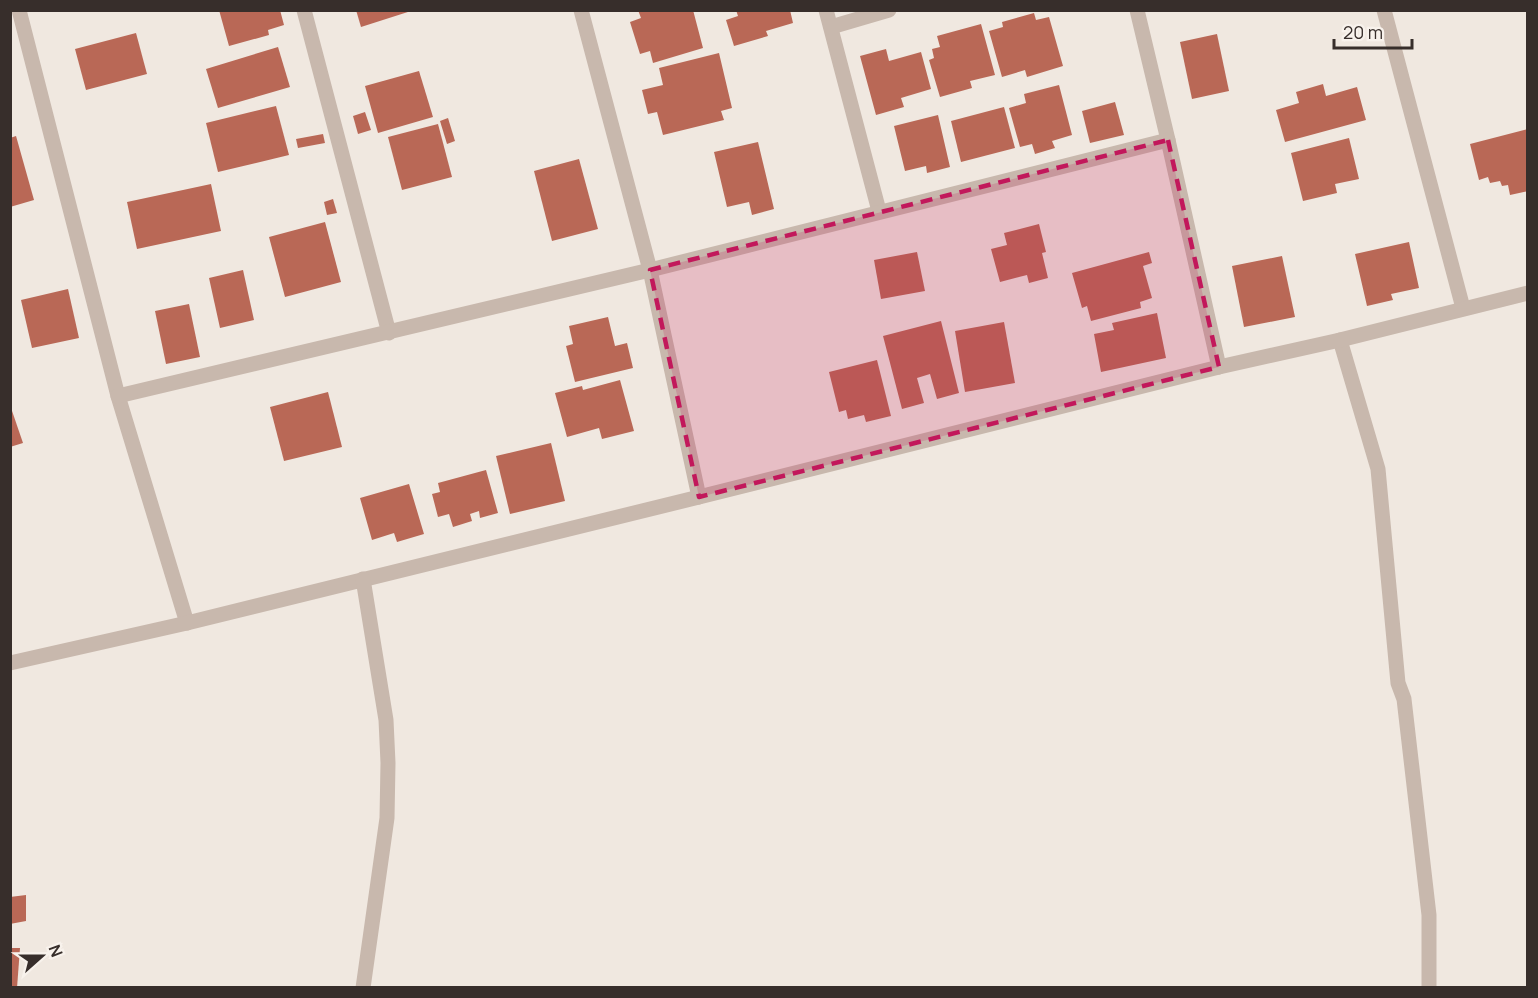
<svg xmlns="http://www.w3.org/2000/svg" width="1538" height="998" font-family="Manrope,sans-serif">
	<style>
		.building { fill: #b96856 }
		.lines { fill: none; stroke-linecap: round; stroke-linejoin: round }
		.street { stroke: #c8b8ad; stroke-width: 15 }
		.marked { fill: #c2185b; fill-opacity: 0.2; stroke: #c2185b; stroke-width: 4.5; stroke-dasharray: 12 8; stroke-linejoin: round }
	</style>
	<rect width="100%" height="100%" fill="#f0e8e0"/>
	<g class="building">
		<polygon points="219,10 280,10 284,25 268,30 269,35 229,46"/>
		<polygon points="356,10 411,10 411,11 361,27"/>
		<polygon points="638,10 693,10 703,48 653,63 650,51 640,54 630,22 641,18"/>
		<polygon points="736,10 790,10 793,23 766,31 768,36 734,46 726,20 738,16"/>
		<polygon points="1034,13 1036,20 1049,17 1063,66 1027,77 1025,70 1002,77 989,31 1003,27 1002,22"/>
		<polygon points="981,24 995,75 970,81 972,88 940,97 929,60 934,58 932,49 940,47 937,36"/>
		<polygon points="136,33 147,74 86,90 75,49"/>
		<polygon points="1217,34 1229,91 1192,99 1180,42"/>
		<polygon points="278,47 290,87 218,108 206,69"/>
		<polygon points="886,49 889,61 921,52 931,89 901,98 904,107 876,115 860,56"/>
		<polygon points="719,53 732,108 721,111 724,120 663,135 657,112 648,114 642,90 663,85 659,68"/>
		<polygon points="419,71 433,117 378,133 365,86"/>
		<polygon points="1323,84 1326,96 1357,87 1366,120 1285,142 1276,110 1299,103 1296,92"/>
		<polygon points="1059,85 1072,135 1052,141 1055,148 1035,154 1032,144 1020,147 1009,108 1026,103 1024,94"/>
		<polygon points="1115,102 1124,135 1090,143 1082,111"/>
		<polygon points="276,106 289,155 218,172 206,123"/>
		<polygon points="1004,107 1015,148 961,162 951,121"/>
		<polygon points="365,112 371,130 358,134 353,116"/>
		<polygon points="938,115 950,167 927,173 926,166 905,171 894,126"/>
		<polygon points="448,118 455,141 447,144 440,121"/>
		<polygon points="438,124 452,177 402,190 388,137"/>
		<polygon points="1528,129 1528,191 1510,195 1508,185 1502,186 1500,181 1490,183 1488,177 1479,180 1470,144"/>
		<polygon points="323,134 325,143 298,148 296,139"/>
		<polygon points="16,136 34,200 10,207 10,138"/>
		<polygon points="1349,138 1359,179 1335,184 1337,193 1303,201 1291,153"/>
		<polygon points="758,142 774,209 752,215 749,202 727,207 714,152"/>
		<polygon points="579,159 598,229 552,241 534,171"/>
		<polygon points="211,184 221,231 137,249 127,202"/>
		<polygon points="333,199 337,213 327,215 324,202"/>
		<polygon points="325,222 341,282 285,297 269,237"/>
		<polygon points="1039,224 1046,252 1042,253 1048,278 1029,283 1027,275 1000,282 991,249 1007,245 1004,233"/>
		<polygon points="1409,242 1419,288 1391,294 1393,300 1367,306 1355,254"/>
		<polygon points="917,252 925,291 881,299 874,260"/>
		<polygon points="1149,252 1152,263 1143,266 1152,298 1140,302 1141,308 1091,321 1087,306 1082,308 1072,273"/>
		<polygon points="1282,256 1295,317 1244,327 1232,266"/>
		<polygon points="243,270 254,320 220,328 209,278"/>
		<polygon points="68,289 79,338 32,348 21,300"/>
		<polygon points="189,304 200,357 166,364 155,311"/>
		<polygon points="1157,313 1166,358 1101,372 1094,334 1114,330 1112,323"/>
		<polygon points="608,317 615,346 627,343 633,368 575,382 566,346 573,344 569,326"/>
		<polygon points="941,321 959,393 937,399 930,374 917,378 924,403 902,409 883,336"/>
		<polygon points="1004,322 1015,383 965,392 955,331"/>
		<polygon points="877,360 891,416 866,422 864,415 848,419 846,410 839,412 829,372"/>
		<polygon points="620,380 634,431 602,439 599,428 567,437 555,393 582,386 583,390"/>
		<polygon points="328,392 342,447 284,461 270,407"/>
		<polygon points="10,405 23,443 10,447"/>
		<polygon points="551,443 565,501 510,514 496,456"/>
		<polygon points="486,470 498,513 480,518 479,511 470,514 472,521 453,527 449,514 438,517 432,494 440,492 438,483"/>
		<polygon points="409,484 424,534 397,542 394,533 372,540 360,498"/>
		<polygon points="26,895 26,921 10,924 10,897"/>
		<polygon points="10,948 20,948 17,988 10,988"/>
	</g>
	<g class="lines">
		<g class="street">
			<polyline points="19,10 118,396 187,623"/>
			<polyline points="304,10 389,333"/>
			<polyline points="581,10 650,270 699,497"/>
			<polyline points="826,10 879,211"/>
			<polyline points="1137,10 1168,140 1219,367"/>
			<polyline points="1384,10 1463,308"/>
			<polyline points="831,27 889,10"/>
			<polyline points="1340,340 1378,469 1398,683 1404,699 1429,915 1429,988"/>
			<polyline points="118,396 650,270 1168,140"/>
			<polyline points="10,663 187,623 699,497 1219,367 1340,340 1528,293"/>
			<polyline points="363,988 387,818 388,763 386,720 363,579"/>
		</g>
	</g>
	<path class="marked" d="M1168 140 1219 367 699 497 650 270Z"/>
	<rect width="1538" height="998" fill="none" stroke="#372e2b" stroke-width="24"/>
	<g transform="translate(42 956) rotate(69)" stroke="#f8f2ec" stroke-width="4.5" paint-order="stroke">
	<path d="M0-4.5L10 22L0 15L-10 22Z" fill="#372e2b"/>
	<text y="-9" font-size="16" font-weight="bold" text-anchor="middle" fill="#372e2b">N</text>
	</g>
	<path d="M1334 39v9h78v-9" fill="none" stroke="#372e2b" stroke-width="3"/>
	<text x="1343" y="39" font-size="18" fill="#372e2b" stroke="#f8f2ec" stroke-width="4.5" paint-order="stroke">20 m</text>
</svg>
